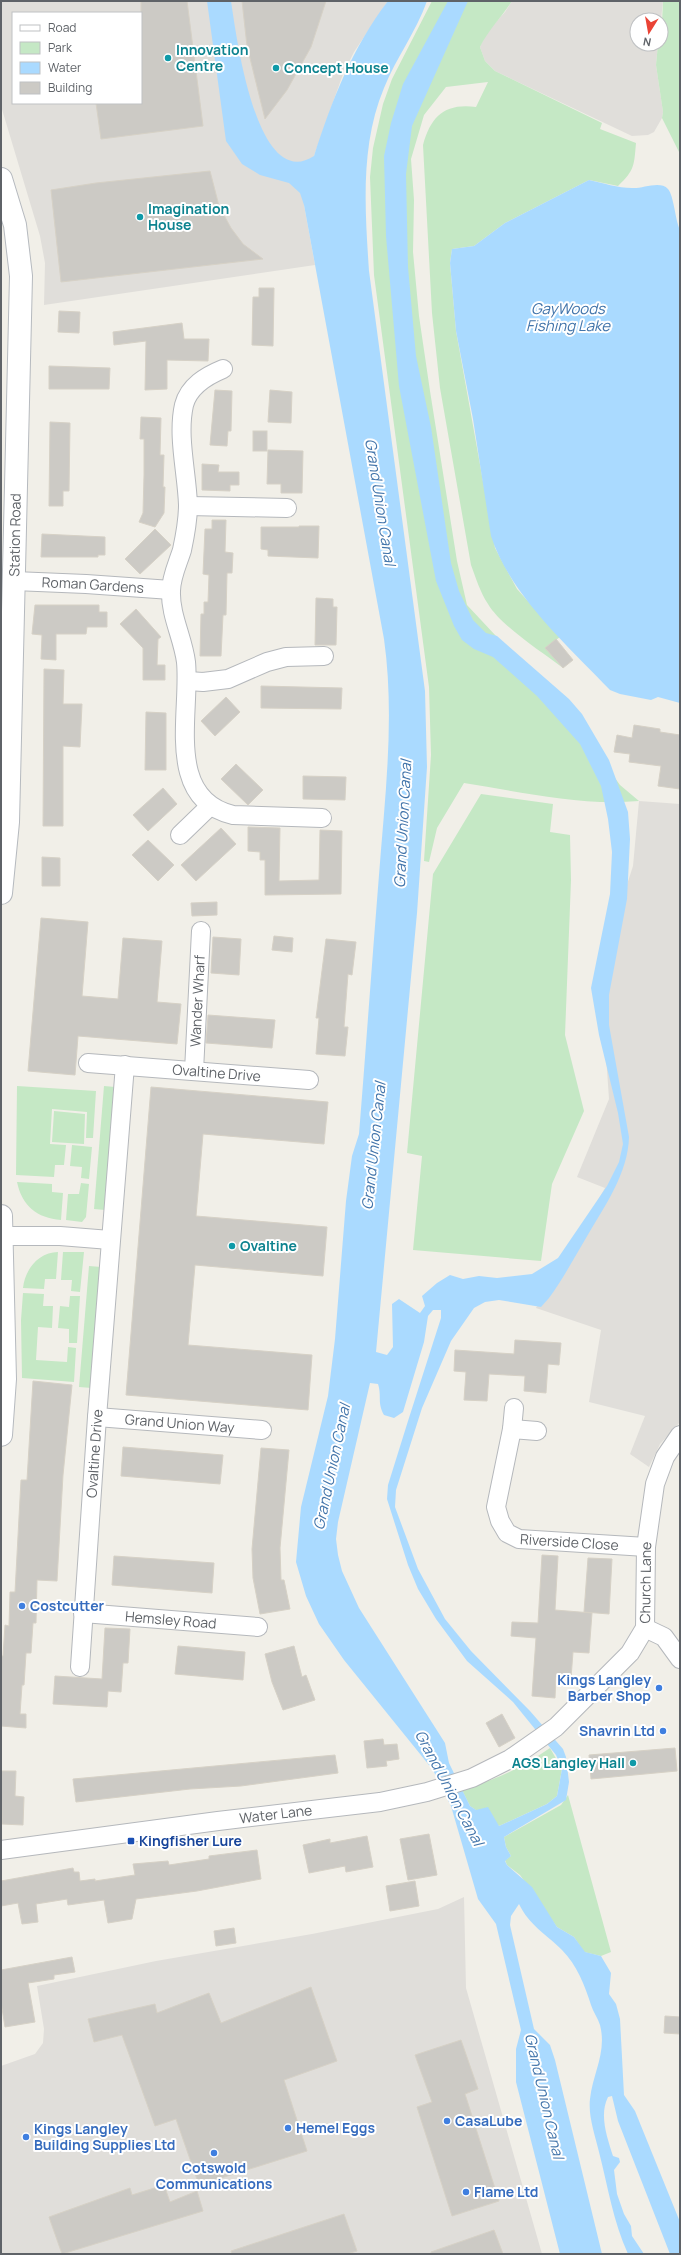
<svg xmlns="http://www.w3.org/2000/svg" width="681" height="2255" font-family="Manrope,sans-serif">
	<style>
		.industrial { fill: #e0deda; fill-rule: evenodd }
		.green { fill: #c5e8c5 }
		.water { fill: #aadaff; fill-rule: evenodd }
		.building { fill: #cccac5; stroke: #d6d1c6 }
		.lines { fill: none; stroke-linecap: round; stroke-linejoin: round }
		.street-casing { stroke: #b5b8bc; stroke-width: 20 }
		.secondary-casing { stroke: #b6babf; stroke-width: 24 }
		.street { stroke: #fff; stroke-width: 18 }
		.secondary { stroke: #fff; stroke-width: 22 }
		.culture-dot { fill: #0f9aa8; stroke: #fff; stroke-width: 1.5 }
		.shop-dot { fill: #3f7fe0; stroke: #fff; stroke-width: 1.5 }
		.transit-dot { fill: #1a4fb4; stroke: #fff; stroke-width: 1.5 }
		.labels { text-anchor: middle; stroke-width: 4; stroke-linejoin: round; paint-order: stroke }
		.culture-label { font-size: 14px; font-weight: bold; fill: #0d838f; stroke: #fff; text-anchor: start }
		.street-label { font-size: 14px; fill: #5f6368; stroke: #fff }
		.shop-label { font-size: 14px; font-weight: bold; fill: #366cbe; stroke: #fff; text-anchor: start }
		.transit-label { font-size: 14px; font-weight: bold; fill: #164399; stroke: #fff; text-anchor: start }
		.water-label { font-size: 15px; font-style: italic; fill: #4174aa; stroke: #fff }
	</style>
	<rect width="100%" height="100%" fill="#f1efe8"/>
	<g class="industrial">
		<path d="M1 1H388L354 52 343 74 314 156 304 205 315 265 44 305 45 263 40 236 1 106ZM13 13H141V103H13Z"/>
		<polygon points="512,1 663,1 661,20 637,20 637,44 658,44 656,65 663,112 662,118 654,132 648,135 632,136 495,71 485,61 480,47 487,32 505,12"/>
		<polygon points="639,801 680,804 680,1422 660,1444 649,1467 630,1454 645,1416 589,1402 601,1330 536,1308 605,1188 577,1177 609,1099 600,968 633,866"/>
		<polygon points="464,1897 466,1988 542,2254 1,2254 1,2066 35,2054 43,2043 44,2029 37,1986 156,1961 312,1934 438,1909"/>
	</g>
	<g class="green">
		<path d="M432 1H512C502 17 489 29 480 47L485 61 495 71 602 123 600 129 636 143C634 165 635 170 618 186L589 180 505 223 474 246 452 249 450 263 456 331 495 548 517 589 560 637 545 648 563 668C542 652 501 626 488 604 480 592 476 578 471 565L440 388 432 313 423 145C431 116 445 103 476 107L488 82 446 87 424 115 411 159 414 200 413 252 419 316 430 391 457 561 467 605 568 713 620 785 639 801C580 806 522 792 464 783L437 828 429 862 424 861 431 755 429 687 374 275 370 177 373 148 383 104 392 79Z"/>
		<polygon points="663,1 680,1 680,154 662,118 663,112 656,65 658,44 661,44"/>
		<polygon points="481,794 553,804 550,832 570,835 571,880 565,1035 584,1111 552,1184 541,1261 413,1250 422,1156 407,1153 433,874"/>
		<polygon points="17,1086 96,1091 93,1138 86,1138 87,1112 52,1109 50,1144 66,1145 64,1165 55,1165 54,1177 16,1175"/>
		<polygon points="104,1086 115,1087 105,1210 94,1209"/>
		<polygon points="54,1111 85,1114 84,1144 52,1142"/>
		<polygon points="72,1145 92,1147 89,1179 81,1178 82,1167 70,1166"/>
		<path d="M17 1182 52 1184V1192L63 1193 61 1220C37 1218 22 1206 17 1182Z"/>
		<polygon points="81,1183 89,1184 86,1217 82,1222 66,1220 68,1194 79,1194"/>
		<path d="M58 1252 56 1279H45L44 1289 23 1288C25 1269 39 1252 58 1252Z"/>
		<polygon points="63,1252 84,1252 80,1292 71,1291 72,1280 61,1280"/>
		<polygon points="89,1266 101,1267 92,1388 79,1387"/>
		<polygon points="23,1293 44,1294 43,1306 53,1306 52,1328 38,1327 36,1360 67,1362 68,1347 76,1348 74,1382 22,1378 21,1320"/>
		<polygon points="70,1296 80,1296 77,1343 69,1343 69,1329 58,1328 60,1306 69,1307"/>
		<path d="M550 1748 562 1769 557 1796 547 1804 499 1826 470 1806 461 1788C497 1781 520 1768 550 1748Z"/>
		<polygon points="568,1795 611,1952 601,1956 584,1952 574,1937 557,1927 520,1875 507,1865 505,1860 511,1856 506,1847 504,1837 561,1805"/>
	</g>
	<g class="water">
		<path d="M207 1H231C236 33 256 194 314 156 332 100 352 48 388 1H427C416 32 396 58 384 88 360 145 365 211 369 271L425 691 427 767 417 913 376 1352 387 1355 393 1347 392 1304 399 1299 420 1313 425 1306 422 1296 437 1283 450 1275 463 1279 479 1276 497 1278 532 1274 558 1258 607 1186 619 1162 623 1144 618 1113 599 1035 591 988 610 894 612 852 608 819 601 786 580 744 537 696 493 657 474 649 462 640 454 626 436 581 399 386 386 236 384 156 391 123 403 84 448 1H468L412 126 406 174 408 267 416 356 431 427 451 563 459 591 473 620 486 633 497 636 569 699 582 714 609 760 628 812 630 839 627 899 609 995V1025L629 1137C628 1174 604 1207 586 1238 574 1258 563 1279 549 1298L541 1307 499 1300 485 1302 474 1308 451 1341 422 1408 396 1490 395 1507 418 1569 445 1619 471 1651 530 1711 563 1749 566 1757 569 1782 566 1800 504 1837 506 1847 511 1856 505 1861 507 1865 532 1887 557 1927 574 1937 585 1952 601 1956 611 1973 609 1994 616 2004 620 2019 624 2095 635 2111 680 2222V2254H670L618 2121 612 2096 608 2097C599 2115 607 2137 613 2156L619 2158 620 2162 614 2170 617 2194 624 2214 631 2226 632 2236 644 2254H628C613 2221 608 2187 599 2152 595 2135 588 2116 590 2099 593 2073 607 2052 600 2025 598 2018 593 2012 591 2005 585 1986 577 1965 562 1950 546 1934 529 1925 519 1904L511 1916 510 1925 534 2029 550 2045 555 2060 602 2254H560L516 2082V2049L521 2030 496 1924 478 1899 451 1806 433 1770 344 1660 319 1624 306 1596 296 1562 301 1507 328 1396 335 1339 346 1201 352 1156 359 1134C366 1048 372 961 379 875 385 796 395 717 384 639L304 205 300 193 289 183 260 175 242 164 226 141ZM433 1310H441V1318L408 1421 388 1485 387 1499 408 1565 418 1589 436 1619 467 1661 513 1702 556 1755 562 1769 557 1796 547 1804 499 1826 488 1807 476 1810 470 1806 449 1763 445 1743 359 1608 342 1571 338 1555 336 1539 338 1522 370 1383 378 1384C382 1397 377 1402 384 1415L394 1418 403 1412 424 1342 428 1316Z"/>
		<path d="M589 180C603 183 618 188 632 188 642 189 660 180 668 189 674 196 675 219 680 230V703L658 697 651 700 620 694 610 690C568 646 510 595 491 536L473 419 456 331 450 263 452 249 474 246 505 223Z"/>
	</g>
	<g class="building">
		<polygon points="141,1 187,1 203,126 101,139 96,103 141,103"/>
		<polygon points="242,1 326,1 311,47 287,90 265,119 247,46"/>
		<polygon points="210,171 219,206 231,228 243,244 263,259 61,282 51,190 96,183"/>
		<polygon points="259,288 274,288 273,346 252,345 253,297 259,297"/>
		<polygon points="59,311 80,312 79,333 58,332"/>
		<polygon points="182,323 184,339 209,339 208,361 167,360 167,389 145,390 146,341 114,345 113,332"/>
		<polygon points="49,366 110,368 109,389 49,389"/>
		<polygon points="215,390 232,391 231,431 228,431 227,446 210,445"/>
		<polygon points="270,390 292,392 291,423 268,422"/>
		<polygon points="141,417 161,418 160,455 164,455 163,487 165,487 164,513 155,527 139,522 143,513 144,475 144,439 140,439"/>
		<polygon points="50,422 70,423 69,491 63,491 63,506 49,506"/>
		<rect x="253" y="431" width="14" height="20"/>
		<polygon points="268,450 303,451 302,493 281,493 281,484 267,484"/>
		<polygon points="202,464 219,465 218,472 239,472 239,485 230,485 230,491 202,490"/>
		<polygon points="212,520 226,520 225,552 233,553 232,573 227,573 226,615 223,615 221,656 200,656 201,614 204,614 204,602 208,602 209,575 203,574 205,529 212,529"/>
		<polygon points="299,526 319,526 318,558 268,556 268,550 261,549 261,527 299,527"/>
		<polygon points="155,529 171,545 140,574 125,559"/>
		<polygon points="42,534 105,537 105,555 98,555 98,557 41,557"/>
		<polygon points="316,598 333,599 333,607 337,607 336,645 315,645"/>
		<polygon points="35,605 99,605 99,612 107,612 107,627 87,627 86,634 56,634 56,660 41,659 42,635 32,634"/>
		<polygon points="136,609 161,637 158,639 157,665 165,665 165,680 143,680 143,648 120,624"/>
		<polygon points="556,639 573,660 563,668 545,648"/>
		<polygon points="44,669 64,670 63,704 82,704 80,747 63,746 63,826 43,826"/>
		<polygon points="261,686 342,688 341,709 261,708"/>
		<polygon points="226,697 240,712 215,736 201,721"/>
		<polygon points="146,712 166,713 166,770 145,770"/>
		<polygon points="634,725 660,729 660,732 680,735 680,789 658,786 661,766 629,762 630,754 614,752 617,735 632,738"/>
		<polygon points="236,764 263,790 248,805 221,779"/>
		<polygon points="303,776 346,777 345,800 303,799"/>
		<polygon points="163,788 177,804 148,831 133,815"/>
		<polygon points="248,827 280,828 279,881 319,880 320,830 342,831 341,894 265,895 265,860 260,860 260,852 248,851"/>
		<polygon points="221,828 236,844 196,881 181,865"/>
		<polygon points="148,840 174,865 158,881 132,855"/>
		<polygon points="42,857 60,858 60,886 42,886"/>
		<polygon points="217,902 217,915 192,916 191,903"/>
		<polygon points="41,918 88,922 82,996 118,999 123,938 162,941 157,1002 181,1004 177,1044 78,1036 75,1075 28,1071"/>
		<polygon points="274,936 293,938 292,952 272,950"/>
		<polygon points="213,937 241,939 239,975 211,973"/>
		<polygon points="326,939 356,942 352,975 348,974 344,1027 348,1027 345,1056 316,1054 319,1018 316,1018"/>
		<polygon points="208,1015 275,1020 272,1048 206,1043"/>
		<polygon points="151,1087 328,1102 324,1144 203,1134 196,1216 327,1227 323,1276 195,1265 188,1345 312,1355 308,1410 126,1395"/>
		<polygon points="515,1340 561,1343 559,1365 548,1364 546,1393 524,1391 525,1376 489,1374 487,1401 464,1400 466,1372 454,1371 455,1350 514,1354"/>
		<polygon points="33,1381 72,1385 63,1475 57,1581 37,1580 36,1623 33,1623 31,1653 26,1653 24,1685 22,1685 20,1714 26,1714 26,1728 1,1726 1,1656 3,1656 5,1625 9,1626 10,1592 15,1592 21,1480 27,1480"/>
		<polygon points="123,1447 223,1455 220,1484 121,1476"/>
		<polygon points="261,1448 289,1450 280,1548 281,1580 284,1580 290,1609 260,1614 253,1578 252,1549"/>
		<polygon points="542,1555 558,1556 555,1610 592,1613 589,1653 573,1652 571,1678 556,1677 555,1698 532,1696 536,1638 511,1636 512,1622 538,1623"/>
		<polygon points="114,1556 214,1563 212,1593 112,1585"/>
		<polygon points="588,1558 612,1559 609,1614 584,1612"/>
		<polygon points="105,1628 130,1629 128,1663 123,1663 121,1692 108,1691 107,1707 53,1704 55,1676 102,1679"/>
		<polygon points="178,1646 245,1652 243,1680 175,1674"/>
		<polygon points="294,1646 302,1677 306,1675 315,1700 283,1710 272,1682 265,1654"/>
		<polygon points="502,1714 515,1738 499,1747 486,1723"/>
		<polygon points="383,1739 384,1745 397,1744 399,1759 386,1761 387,1766 367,1768 364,1741"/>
		<polygon points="675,1748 677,1771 591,1779 589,1755"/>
		<polygon points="335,1755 338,1773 241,1786 190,1789 76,1802 73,1779"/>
		<polygon points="1,1771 16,1771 15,1796 24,1797 23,1825 2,1824"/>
		<polygon points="429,1834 437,1875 408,1880 400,1839"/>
		<polygon points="367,1836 373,1867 346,1872 345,1866 309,1873 303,1845 330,1839 330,1843"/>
		<polygon points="257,1850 261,1879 197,1891 136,1899 132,1919 108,1923 104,1900 68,1905 67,1899 36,1904 38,1922 22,1924 18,1903 1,1906 1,1881 73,1868 74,1872 79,1872 80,1881 95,1879 95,1881 135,1875 133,1864 168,1861 169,1865 209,1859 209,1856"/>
		<polygon points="415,1881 419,1906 390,1911 386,1886"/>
		<polygon points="234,1928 236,1943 216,1946 214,1931"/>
		<polygon points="72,1957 75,1972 54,1975 54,1979 28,1983 35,2022 5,2027 1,2002 1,1970"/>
		<polygon points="311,1987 337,2061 284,2080 307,2151 199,2185 176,2119 155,2126 122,2035 94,2042 88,2019 155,2004 157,2013 209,1993 221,2023"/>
		<polygon points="665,2016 680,2017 680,2034 664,2033"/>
		<polygon points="461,2040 478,2089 465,2094 499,2201 452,2216 417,2107 432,2102 415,2055"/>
		<polygon points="164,2185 170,2202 197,2191 203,2211 62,2254 49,2217 130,2188 132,2195"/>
		<polygon points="344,2214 357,2251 347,2254 232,2254 231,2251"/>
		<polygon points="494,2230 503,2254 431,2254 431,2252"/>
	</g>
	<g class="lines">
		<defs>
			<g id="street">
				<path d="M223 369C206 376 189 386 184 405 177 436 187 473 188 505 188 519 185 536 182 550 178 563 171 577 171 591 170 615 183 638 186 662 191 712 164 799 233 815L322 818"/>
				<polyline points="188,506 287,508"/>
				<path id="s1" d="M14 581 86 584 171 590"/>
				<polyline points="188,681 203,682 228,679 267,662 286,657 324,656"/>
				<polyline points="180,835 210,806"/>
				<path id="s2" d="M88 1063 309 1080"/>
				<path id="s3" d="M194 1071 201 931"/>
				<polyline points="2,1236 60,1236 110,1240"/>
				<path id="s4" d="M97 1417 262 1430"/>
				<polyline points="512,1429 514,1408"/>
				<path id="s5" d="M537 1431 512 1429 496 1507 500 1521 507 1533 519 1539 646 1547"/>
				<path id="s6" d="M83 1613 258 1627"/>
				<polyline points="645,1628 664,1637 680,1659"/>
				<path id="s7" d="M80 1667 97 1417 125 1065"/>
				<path id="s8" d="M1 1850 218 1821 380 1802 427 1792 472 1778 510 1759 556 1727 630 1653 645 1628 646 1547 655 1484 665 1457 680 1435"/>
			</g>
			<g id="secondary">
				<polyline points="1,179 15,225 21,276 8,822 1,893"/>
				<polyline points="1,1216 5,1379 1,1435"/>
			</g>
		</defs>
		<use href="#street" class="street-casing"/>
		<use href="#secondary" class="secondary-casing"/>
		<use href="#street" class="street"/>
		<use href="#secondary" class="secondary"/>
	</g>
	<g class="culture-dot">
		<circle cx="168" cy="58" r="4"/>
		<circle cx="276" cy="68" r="4"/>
		<circle cx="140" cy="217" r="4"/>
		<circle cx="232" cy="1246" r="4"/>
		<circle cx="633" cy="1763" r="4"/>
	</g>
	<g class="shop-dot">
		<circle cx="22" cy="1606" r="4"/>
		<circle cx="659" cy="1688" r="4"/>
		<circle cx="663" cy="1731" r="4"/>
		<circle cx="447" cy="2121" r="4"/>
		<circle cx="288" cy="2128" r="4"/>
		<circle cx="26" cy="2137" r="4"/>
		<circle cx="214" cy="2153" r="4"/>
		<circle cx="466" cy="2192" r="4"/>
	</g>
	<rect class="transit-dot" x="127" y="1837" width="8" height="8" rx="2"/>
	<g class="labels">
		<g class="culture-label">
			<text x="176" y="55">Innovation<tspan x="176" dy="16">Centre</tspan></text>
			<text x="284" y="73">Concept House</text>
			<text x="148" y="214">Imagination<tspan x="148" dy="16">House</tspan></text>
			<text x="240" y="1251">Ovaltine</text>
			<text x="625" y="1768" text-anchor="end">AGS Langley Hall</text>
		</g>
		<g class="street-label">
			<text transform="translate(15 535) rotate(-89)" y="5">Station Road</text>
			<text dy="5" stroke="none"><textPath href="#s1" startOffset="79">Roman Gardens</textPath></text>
			<text dy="5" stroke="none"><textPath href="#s3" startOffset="70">Wander Wharf</textPath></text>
			<text dy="5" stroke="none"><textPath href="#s2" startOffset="129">Ovaltine Drive</textPath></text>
			<text dy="5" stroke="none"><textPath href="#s4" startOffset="83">Grand Union Way</textPath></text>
			<text dy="5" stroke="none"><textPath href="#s7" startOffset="214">Ovaltine Drive</textPath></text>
			<text dy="5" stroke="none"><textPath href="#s5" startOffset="197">Riverside Close</textPath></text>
			<text dy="5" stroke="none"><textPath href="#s8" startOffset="755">Church Lane</textPath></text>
			<text dy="5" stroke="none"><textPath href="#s6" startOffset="88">Hemsley Road</textPath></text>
			<text dy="5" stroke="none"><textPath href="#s8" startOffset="277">Water Lane</textPath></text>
		</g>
		<g class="shop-label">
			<text x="30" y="1611">Costcutter</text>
			<text x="651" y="1685" text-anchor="end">Kings Langley<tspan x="651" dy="16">Barber Shop</tspan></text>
			<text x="655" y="1736" text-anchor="end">Shavrin Ltd</text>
			<text x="455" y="2126">CasaLube</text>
			<text x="296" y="2133">Hemel Eggs</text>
			<text x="34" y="2134">Kings Langley<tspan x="34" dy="16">Building Supplies Ltd</tspan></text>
			<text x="214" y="2173" text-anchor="middle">Cotswold<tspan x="214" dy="16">Communications</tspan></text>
			<text x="474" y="2197">Flame Ltd</text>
		</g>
		<g class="transit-label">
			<text x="139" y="1846">Kingfisher Lure</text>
		</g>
		<g class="water-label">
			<text x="568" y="314">GayWoods<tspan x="568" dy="17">Fishing Lake</tspan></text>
			<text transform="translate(380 502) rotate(81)" y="5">Grand Union Canal</text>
			<text transform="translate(403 824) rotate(-87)" y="5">Grand Union Canal</text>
			<text transform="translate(374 1146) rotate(-84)" y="5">Grand Union Canal</text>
			<text transform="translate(332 1467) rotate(-78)" y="5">Grand Union Canal</text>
			<text transform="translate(449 1788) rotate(62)" y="5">Grand Union Canal</text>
			<text transform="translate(544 2096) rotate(77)" y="5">Grand Union Canal</text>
		</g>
	</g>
	<rect width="681" height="2255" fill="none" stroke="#5f6368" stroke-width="4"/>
	<rect x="12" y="12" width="130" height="92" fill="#ffffff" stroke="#bfc1c3"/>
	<rect x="20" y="25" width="20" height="6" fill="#ffffff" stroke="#bfc1c3"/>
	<text x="48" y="32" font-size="12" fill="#5f6368">Road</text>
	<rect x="20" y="42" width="20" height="12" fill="#c5e8c5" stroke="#bfc1c3"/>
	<text x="48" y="52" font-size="12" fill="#5f6368">Park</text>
	<rect x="20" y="62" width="20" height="12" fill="#aadaff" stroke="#bfc1c3"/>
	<text x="48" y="72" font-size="12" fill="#5f6368">Water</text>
	<rect x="20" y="82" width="20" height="12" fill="#cccac5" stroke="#bfc1c3"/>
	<text x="48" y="92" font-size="12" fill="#5f6368">Building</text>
	<g transform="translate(649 32) rotate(191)"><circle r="19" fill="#ffffff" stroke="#bfc1c3"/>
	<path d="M0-3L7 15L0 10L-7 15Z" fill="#ea4335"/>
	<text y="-6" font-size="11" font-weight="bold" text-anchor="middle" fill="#5f6368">N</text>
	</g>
</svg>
